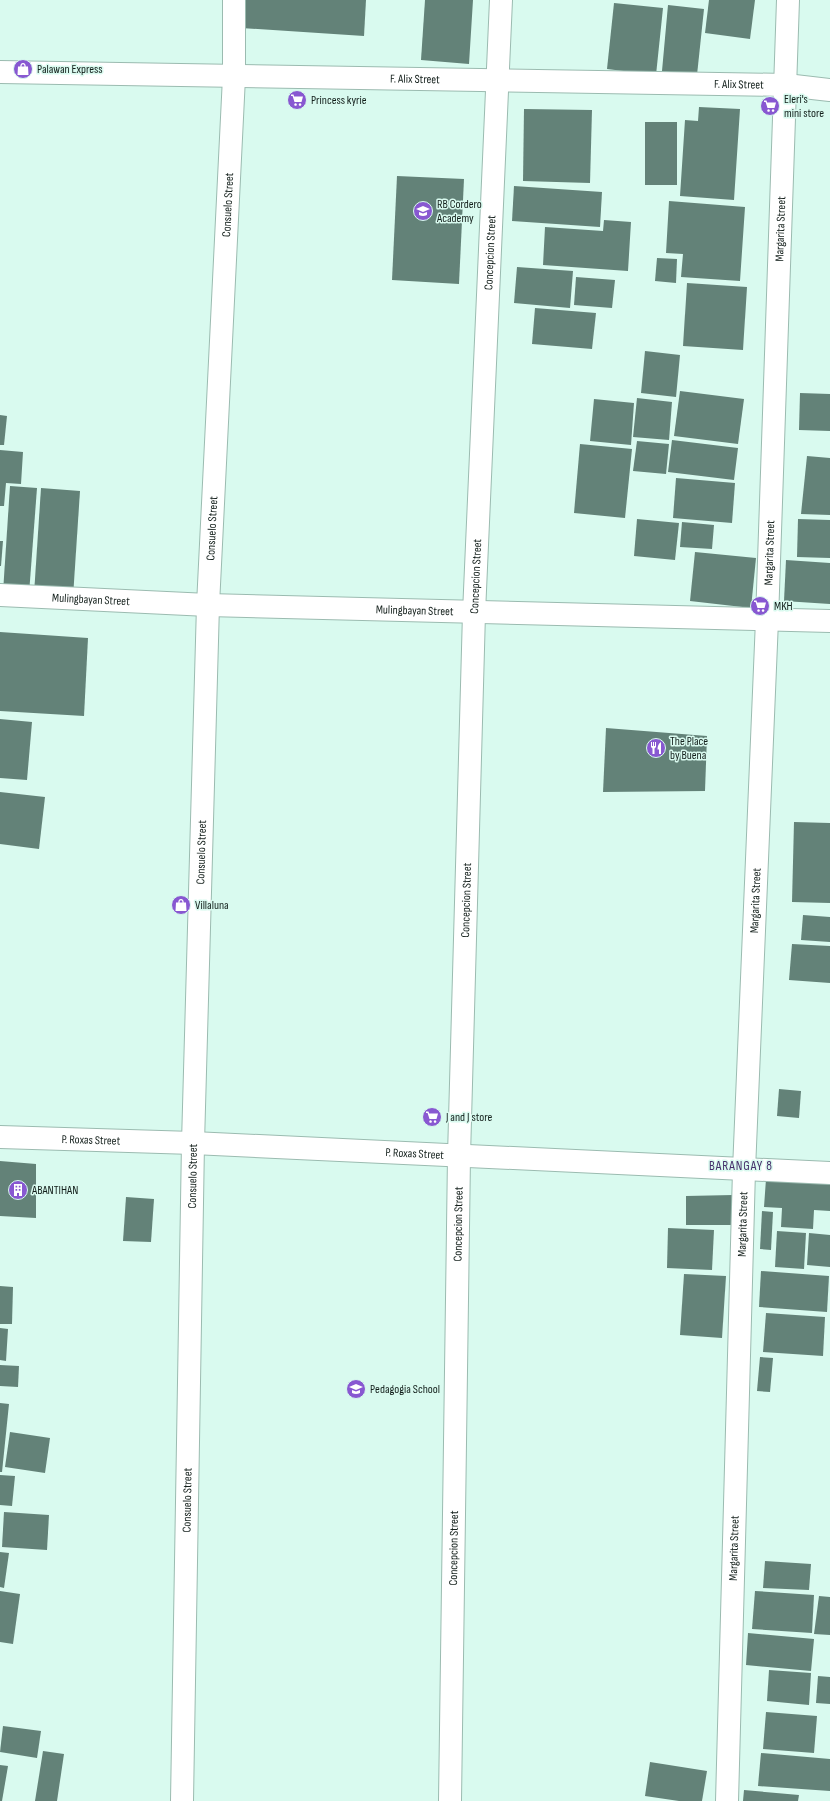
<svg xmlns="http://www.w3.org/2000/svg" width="830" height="1801" font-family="'Sofia Sans Condensed',sans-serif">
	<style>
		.building { fill: #638278 }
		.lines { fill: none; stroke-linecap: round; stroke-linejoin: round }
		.street-casing { stroke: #9bbbb0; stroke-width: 24 }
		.secondary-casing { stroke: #9bbbb0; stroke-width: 24 }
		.street { stroke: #fff; stroke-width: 22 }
		.secondary { stroke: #fff; stroke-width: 22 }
		.labels { text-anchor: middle; stroke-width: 3; stroke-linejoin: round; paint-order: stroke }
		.poi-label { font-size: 12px; fill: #131f1b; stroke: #d9faef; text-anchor: start }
		.street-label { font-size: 12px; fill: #131f1b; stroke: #d9faef }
		.neighbourhood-label { font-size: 13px; letter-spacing: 1px; fill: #452f6a; stroke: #d9faef }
	</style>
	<rect width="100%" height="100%" fill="#d9faef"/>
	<g class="building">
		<polygon points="243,0 366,0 364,36 241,28"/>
		<polygon points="425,0 473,0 469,64 421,60"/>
		<polygon points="709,0 755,0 750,39 705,33"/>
		<polygon points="614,3 663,8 656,75 607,69"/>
		<polygon points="668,5 704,9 697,75 662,71"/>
		<polygon points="699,107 740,109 734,200 680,196 685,120 698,121"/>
		<polygon points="524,109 592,110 590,183 523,181"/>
		<rect x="645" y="122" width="32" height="63"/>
		<polygon points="397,176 464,179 459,284 392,280"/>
		<polygon points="514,186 602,192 600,227 512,221"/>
		<polygon points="669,201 745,207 740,281 681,277 683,254 666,253"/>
		<polygon points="604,220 631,222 628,271 543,265 545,227 603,231"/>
		<polygon points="657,258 677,259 676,283 655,281"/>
		<polygon points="517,267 573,271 570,308 514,303"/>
		<polygon points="576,277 615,280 612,308 574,305"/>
		<polygon points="687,283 747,287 743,350 683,346"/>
		<polygon points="535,308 596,313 592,349 532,344"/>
		<polygon points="645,351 680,355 676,397 641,393"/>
		<polygon points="680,391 744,399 738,444 674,436"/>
		<polygon points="800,393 830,394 830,431 799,430"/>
		<polygon points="637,398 672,402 669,440 633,437"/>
		<polygon points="594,399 634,403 631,445 590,441"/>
		<polygon points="0,415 7,416 4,445 0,445"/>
		<polygon points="672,440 738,448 734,480 668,472"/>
		<polygon points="637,441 669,444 666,474 633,471"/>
		<polygon points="580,444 632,449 625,518 574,513"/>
		<polygon points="0,450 23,452 21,484 6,483 4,506 0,506"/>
		<polygon points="807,456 830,458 830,515 801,514"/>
		<polygon points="676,478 735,483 732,523 673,518"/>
		<polygon points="10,486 37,488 29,594 3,592"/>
		<polygon points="41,488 80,491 73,597 34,594"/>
		<polygon points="637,519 679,523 675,560 634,556"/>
		<polygon points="798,519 830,520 830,558 797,557"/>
		<polygon points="682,522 714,525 712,549 680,547"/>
		<polygon points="0,541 3,541 1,566 0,566"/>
		<polygon points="695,552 756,558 751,608 690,601"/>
		<polygon points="786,560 830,563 830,604 784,601"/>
		<polygon points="0,632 88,638 84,716 0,711"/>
		<polygon points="0,719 32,722 27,780 0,778"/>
		<polygon points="606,728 707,736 705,791 603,792"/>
		<polygon points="0,792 45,797 39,849 0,844"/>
		<polygon points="794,822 830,823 830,903 792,902"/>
		<polygon points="803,915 830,917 830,942 801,940"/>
		<polygon points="792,944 830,946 830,983 789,980"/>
		<polygon points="779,1089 801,1091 799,1118 777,1116"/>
		<polygon points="0,1161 36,1164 36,1218 0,1216"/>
		<polygon points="766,1179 830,1183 830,1211 814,1210 813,1229 781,1227 782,1208 764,1207"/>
		<polygon points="733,1195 733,1225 686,1225 686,1196"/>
		<polygon points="126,1197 154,1199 151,1242 123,1241"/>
		<polygon points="762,1211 773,1212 771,1250 760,1249"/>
		<polygon points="668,1228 714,1230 712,1270 667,1268"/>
		<polygon points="777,1231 806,1233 804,1269 775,1267"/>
		<polygon points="809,1233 830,1235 830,1267 807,1265"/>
		<polygon points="761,1271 829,1276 827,1312 759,1307"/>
		<polygon points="684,1274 726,1276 722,1338 680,1335"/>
		<polygon points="0,1286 13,1287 12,1324 0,1324"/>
		<polygon points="766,1313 825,1317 823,1356 763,1352"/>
		<polygon points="0,1328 8,1329 6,1361 0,1360"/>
		<polygon points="760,1357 773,1358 770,1392 757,1391"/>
		<polygon points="0,1365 19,1366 18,1387 0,1386"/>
		<polygon points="0,1403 9,1404 2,1472 0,1472"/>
		<polygon points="10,1432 50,1438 45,1473 5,1467"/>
		<polygon points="0,1475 15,1476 12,1506 0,1505"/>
		<polygon points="4,1512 49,1515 47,1550 2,1547"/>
		<polygon points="0,1552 9,1553 4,1588 0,1587"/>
		<polygon points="765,1561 811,1564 809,1590 763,1588"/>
		<polygon points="0,1591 20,1594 13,1644 0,1642"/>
		<polygon points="755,1591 814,1595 812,1633 752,1629"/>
		<polygon points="819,1596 830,1597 830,1635 814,1634"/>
		<polygon points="748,1633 814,1639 811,1671 746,1665"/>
		<polygon points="769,1670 811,1673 809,1705 767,1701"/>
		<polygon points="818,1676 830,1677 830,1704 816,1703"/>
		<polygon points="766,1712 817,1716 814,1753 763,1749"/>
		<polygon points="3,1726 41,1731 37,1758 0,1752"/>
		<polygon points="43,1751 64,1754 57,1801 35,1801"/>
		<polygon points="761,1753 830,1759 830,1791 758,1786"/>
		<polygon points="650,1762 707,1771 702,1801 679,1801 645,1796"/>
		<polygon points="0,1765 8,1766 2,1801 0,1801"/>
		<polygon points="744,1790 799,1795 798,1801 743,1801"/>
	</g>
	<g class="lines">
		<defs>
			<g id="street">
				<path id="s1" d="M0 595 208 605 830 621"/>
				<path id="s2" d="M0 1137 193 1143 830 1173"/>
				<path id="s3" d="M182 1801 193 1143 208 605 234 77V0"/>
				<path id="s4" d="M450 1801 459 1156 474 613 501 0"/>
				<path id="s5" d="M727 1801 744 1170 767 620 788 0"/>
			</g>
			<g id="secondary">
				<path id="s6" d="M0 72 786 85 830 90"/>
			</g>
		</defs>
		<use href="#street" class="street-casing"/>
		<use href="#secondary" class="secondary-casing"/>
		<use href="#street" class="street"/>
		<use href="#secondary" class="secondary"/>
	</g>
	<defs>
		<symbol id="shop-disc" viewBox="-11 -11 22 22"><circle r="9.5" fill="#8858d1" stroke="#d9faef"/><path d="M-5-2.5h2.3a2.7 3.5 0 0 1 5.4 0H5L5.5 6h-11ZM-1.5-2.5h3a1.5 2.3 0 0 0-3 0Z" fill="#fff"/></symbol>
		<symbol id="supermarket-disc" viewBox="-11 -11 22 22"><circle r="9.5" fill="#8858d1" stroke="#d9faef"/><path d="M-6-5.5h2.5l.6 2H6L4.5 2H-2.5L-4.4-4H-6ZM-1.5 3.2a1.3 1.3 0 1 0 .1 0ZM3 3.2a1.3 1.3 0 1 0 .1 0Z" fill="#fff"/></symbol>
		<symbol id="school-disc" viewBox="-11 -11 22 22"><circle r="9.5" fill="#8858d1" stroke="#d9faef"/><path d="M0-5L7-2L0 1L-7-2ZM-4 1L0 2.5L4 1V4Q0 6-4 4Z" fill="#fff"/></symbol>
		<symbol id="restaurant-disc" viewBox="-11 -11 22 22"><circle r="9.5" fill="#8858d1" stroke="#d9faef"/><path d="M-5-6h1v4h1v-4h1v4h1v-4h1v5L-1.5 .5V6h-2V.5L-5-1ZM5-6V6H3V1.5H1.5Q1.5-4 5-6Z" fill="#fff"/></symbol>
		<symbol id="building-disc" viewBox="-11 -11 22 22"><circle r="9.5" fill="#8858d1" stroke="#d9faef"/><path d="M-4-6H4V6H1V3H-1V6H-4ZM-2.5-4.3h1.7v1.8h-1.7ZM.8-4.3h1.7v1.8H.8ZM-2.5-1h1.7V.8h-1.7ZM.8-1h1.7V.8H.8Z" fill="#fff"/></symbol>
	</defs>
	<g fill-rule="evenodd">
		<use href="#shop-disc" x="12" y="58" width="22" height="22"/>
		<use href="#supermarket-disc" x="286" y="89" width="22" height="22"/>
		<use href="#supermarket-disc" x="759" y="95" width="22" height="22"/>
		<use href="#school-disc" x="412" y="200" width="22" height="22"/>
		<use href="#supermarket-disc" x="749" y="595" width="22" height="22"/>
		<use href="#restaurant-disc" x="645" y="737" width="22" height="22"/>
		<use href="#shop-disc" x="170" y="894" width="22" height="22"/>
		<use href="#supermarket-disc" x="421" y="1106" width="22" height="22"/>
		<use href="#building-disc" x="7" y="1179" width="22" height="22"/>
		<use href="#school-disc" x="345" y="1378" width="22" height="22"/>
	</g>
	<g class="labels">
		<g class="poi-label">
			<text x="37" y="73">Palawan Express</text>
			<text x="784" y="103">Eleri's<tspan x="784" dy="14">mini store</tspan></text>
			<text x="311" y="104">Princess kyrie</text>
			<text x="437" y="208">RB Cordero<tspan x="437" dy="14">Academy</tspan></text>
			<text x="774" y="610">MKH</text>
			<text x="670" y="745">The Place<tspan x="670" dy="14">by Buena</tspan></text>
			<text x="195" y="909">Villaluna</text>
			<text x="446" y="1121">J and J store</text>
			<text x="32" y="1194">ABANTIHAN</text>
			<text x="370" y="1393">Pedagogia School</text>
		</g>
		<g class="street-label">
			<text dy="4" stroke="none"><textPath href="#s6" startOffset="415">F. Alix Street</textPath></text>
			<text dy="4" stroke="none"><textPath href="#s6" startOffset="739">F. Alix Street</textPath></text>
			<text dy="4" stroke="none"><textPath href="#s3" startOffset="1597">Consuelo Street</textPath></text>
			<text dy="4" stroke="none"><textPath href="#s5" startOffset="1573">Margarita Street</textPath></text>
			<text dy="4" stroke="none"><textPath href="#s4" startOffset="1549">Concepcion Street</textPath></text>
			<text dy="4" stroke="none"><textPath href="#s3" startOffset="1273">Consuelo Street</textPath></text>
			<text dy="4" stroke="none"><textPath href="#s5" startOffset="1249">Margarita Street</textPath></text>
			<text dy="4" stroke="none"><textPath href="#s4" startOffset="1225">Concepcion Street</textPath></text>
			<text dy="4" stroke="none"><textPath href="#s1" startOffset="91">Mulingbayan Street</textPath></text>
			<text dy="4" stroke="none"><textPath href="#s1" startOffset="415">Mulingbayan Street</textPath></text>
			<text dy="4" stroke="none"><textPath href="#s3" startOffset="949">Consuelo Street</textPath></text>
			<text dy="4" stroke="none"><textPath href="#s4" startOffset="901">Concepcion Street</textPath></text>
			<text dy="4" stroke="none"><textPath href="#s5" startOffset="901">Margarita Street</textPath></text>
			<text dy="4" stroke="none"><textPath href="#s2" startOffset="91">P. Roxas Street</textPath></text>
			<text dy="4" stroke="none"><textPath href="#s2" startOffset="415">P. Roxas Street</textPath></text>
			<text dy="4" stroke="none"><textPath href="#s3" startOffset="625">Consuelo Street</textPath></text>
			<text dy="4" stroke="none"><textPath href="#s4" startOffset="577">Concepcion Street</textPath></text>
			<text dy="4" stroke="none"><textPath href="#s5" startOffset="577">Margarita Street</textPath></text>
			<text dy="4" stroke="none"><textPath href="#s3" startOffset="301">Consuelo Street</textPath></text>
			<text dy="4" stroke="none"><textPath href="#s4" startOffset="253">Concepcion Street</textPath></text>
			<text dy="4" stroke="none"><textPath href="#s5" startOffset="253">Margarita Street</textPath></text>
		</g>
		<g class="neighbourhood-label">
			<text x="741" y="1170">BARANGAY 8</text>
		</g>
	</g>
</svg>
